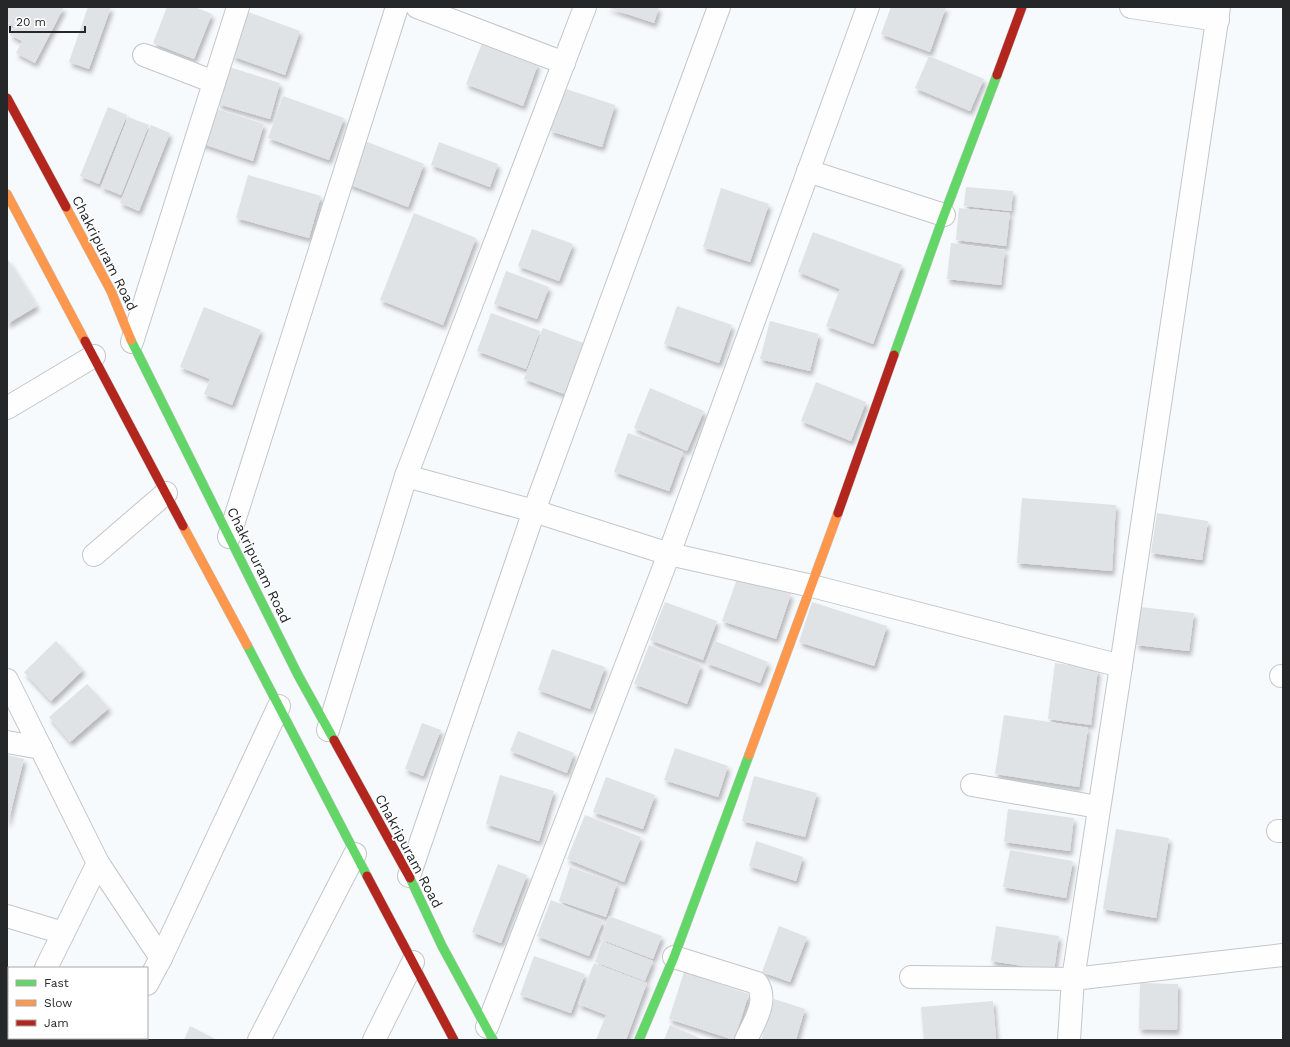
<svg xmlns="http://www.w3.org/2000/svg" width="1290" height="1047" font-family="'Work Sans',sans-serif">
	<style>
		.building { fill: #e0e3e5; filter: url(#shadow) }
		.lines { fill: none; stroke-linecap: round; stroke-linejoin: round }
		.street-casing { stroke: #c4c6c8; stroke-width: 24 }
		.fast-casing { stroke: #c4c6c8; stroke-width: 10 }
		.slow-casing { stroke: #c4c6c8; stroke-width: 10 }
		.jam-casing { stroke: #c4c6c8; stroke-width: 10 }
		.street { stroke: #fefeff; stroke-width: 22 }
		.fast { stroke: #63d668; stroke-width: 9 }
		.slow { stroke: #ff974d; stroke-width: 9 }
		.jam { stroke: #b3261e; stroke-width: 9 }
		.labels { text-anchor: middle; stroke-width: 3; stroke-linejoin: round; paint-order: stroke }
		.street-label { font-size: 14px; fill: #252729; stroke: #fff }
	</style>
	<defs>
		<filter id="shadow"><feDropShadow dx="2.5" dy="4.5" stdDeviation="2" flood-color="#0004"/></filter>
	</defs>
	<rect width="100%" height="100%" fill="#f7fafc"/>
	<g class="building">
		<polygon points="9,7 64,7 35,63 16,53 22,41 10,35 14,26 7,22 7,10"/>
		<polygon points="88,7 111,7 89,69 69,62"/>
		<polygon points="167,7 195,7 212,14 194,59 153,43"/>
		<polygon points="606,7 659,7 654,23"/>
		<polygon points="891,7 946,7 930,52 881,34"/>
		<polygon points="248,12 300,31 285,75 232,56"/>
		<polygon points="482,43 538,64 523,106 466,84"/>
		<polygon points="929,56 984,79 970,111 915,88"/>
		<polygon points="229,67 280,83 270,119 218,104"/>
		<polygon points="563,88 615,105 602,147 550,131"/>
		<polygon points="283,96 344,118 329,160 268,138"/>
		<polygon points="108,107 127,115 99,184 80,176"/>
		<polygon points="211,107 264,124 253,161 200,143"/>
		<polygon points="128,117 149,125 121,195 101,187"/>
		<polygon points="151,125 170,133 139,211 120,203"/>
		<polygon points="365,141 424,164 408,207 348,184"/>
		<polygon points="439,142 498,164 490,187 431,165"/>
		<polygon points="248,175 321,196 309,238 236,218"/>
		<polygon points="966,187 1013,191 1011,211 964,206"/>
		<polygon points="721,188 769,204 750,262 703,247"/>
		<polygon points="959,208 1010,213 1006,246 956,240"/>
		<polygon points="414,213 476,238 443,325 380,300"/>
		<polygon points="532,229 573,244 559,281 518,266"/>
		<polygon points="813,232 902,265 873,344 826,326 840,289 798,272"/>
		<polygon points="951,243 1005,250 1001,285 947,279"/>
		<polygon points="7,258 37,306 7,324"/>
		<polygon points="506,271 549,287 537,319 494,304"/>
		<polygon points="677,306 732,325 719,363 664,344"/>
		<polygon points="204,307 261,330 232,405 204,394 210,379 180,367"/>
		<polygon points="491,313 540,331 526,369 477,351"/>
		<polygon points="770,321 819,334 810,371 760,359"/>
		<polygon points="543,328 586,344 567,395 524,379"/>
		<polygon points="816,382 866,402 851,441 801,421"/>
		<polygon points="650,388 704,411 687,451 634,428"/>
		<polygon points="628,433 683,452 669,491 614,472"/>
		<polygon points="1022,498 1116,505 1112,571 1017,563"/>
		<polygon points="1157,513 1208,521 1202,560 1151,553"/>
		<polygon points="738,576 791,594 776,639 722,621"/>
		<polygon points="665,602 717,621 703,660 650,640"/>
		<polygon points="812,602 887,626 874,666 799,642"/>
		<polygon points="1140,607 1194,613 1189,651 1136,645"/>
		<polygon points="56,641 83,670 51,701 24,672"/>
		<polygon points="715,641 768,662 760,683 706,663"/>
		<polygon points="649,645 701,665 687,704 634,684"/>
		<polygon points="552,649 605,667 590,709 538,690"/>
		<polygon points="1055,663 1098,669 1091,725 1048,719"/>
		<polygon points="87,684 109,708 70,742 49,717"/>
		<polygon points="1004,715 1088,728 1079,787 995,774"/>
		<polygon points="422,723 441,730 423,776 405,769"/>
		<polygon points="518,731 574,753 567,773 510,751"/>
		<polygon points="675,748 728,766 718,797 664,780"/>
		<polygon points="7,755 24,759 8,823 7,823"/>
		<polygon points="500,775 554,791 539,841 486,824"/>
		<polygon points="754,776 817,793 805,837 742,821"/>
		<polygon points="606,777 655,795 643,829 593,812"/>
		<polygon points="1008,809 1074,818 1070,851 1004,842"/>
		<polygon points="585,815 641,837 624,882 567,859"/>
		<polygon points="1116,829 1169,838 1156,918 1103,909"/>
		<polygon points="756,841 803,857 796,881 749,866"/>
		<polygon points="1010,850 1073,861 1066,898 1003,887"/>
		<polygon points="498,864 527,875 501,943 472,932"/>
		<polygon points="570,867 617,883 606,917 559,901"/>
		<polygon points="551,900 603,921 589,956 537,936"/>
		<polygon points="609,916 662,936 653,959 600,939"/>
		<polygon points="779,926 807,937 790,982 762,972"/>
		<polygon points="996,926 1059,936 1054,971 991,961"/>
		<polygon points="602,941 653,961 645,981 595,962"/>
		<polygon points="534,956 585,974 571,1013 520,995"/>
		<polygon points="594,963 647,983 626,1040 596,1040 606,1015 578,1004"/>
		<polygon points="684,972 749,994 734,1040 669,1019"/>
		<polygon points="1140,983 1178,984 1177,1030 1139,1029"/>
		<polygon points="774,999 805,1009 796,1040 761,1040"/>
		<polygon points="993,1001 996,1039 924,1040 921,1007"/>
		<polygon points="670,1025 704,1040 664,1040"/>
		<polygon points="190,1026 217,1040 184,1040"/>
		<polygon points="26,1038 52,1038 57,1040 25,1040"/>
	</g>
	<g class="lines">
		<defs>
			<g id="street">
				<polyline points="417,7 564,63"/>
				<polyline points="1131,7 1218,20"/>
				<polyline points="144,55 214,82"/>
				<polyline points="808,171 944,215"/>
				<polyline points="132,342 238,7"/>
				<polyline points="7,408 94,356"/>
				<polyline points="406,476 534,511 669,554 812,586 1121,666"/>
				<polyline points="229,537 397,7"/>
				<polyline points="94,555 166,493"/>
				<polyline points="1281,676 1283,676"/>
				<polyline points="7,680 98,863 161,958"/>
				<polyline points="328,730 406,476 585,7"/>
				<polyline points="7,742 41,748"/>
				<polyline points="972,785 1098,807"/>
				<polyline points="1278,831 1283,831"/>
				<polyline points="409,876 534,511 719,7"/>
				<polyline points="7,916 63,933"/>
				<path d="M674 957 757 983C769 1001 754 1022 746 1040"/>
				<polyline points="46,968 98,863"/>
				<polyline points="911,977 1073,979 1283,955"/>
				<polyline points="147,984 161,958 279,706"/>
				<polyline points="487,1027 669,554 868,7"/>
				<polyline points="13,1040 14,1038"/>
				<polyline points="117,1040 118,1038"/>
				<polyline points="259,1040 355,854"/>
				<polyline points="374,1040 413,962"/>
				<polyline points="1069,1040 1073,979 1121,666 1219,7"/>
			</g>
			<g id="fast">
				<polyline points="131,340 298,675 334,740"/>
				<polyline points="894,355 944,215 997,75"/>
				<polyline points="247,645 367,876"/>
				<polyline points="410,878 442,946 493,1040"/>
				<polyline points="639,1040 674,957 749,755"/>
			</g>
			<g id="slow">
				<polyline points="7,194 85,341"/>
				<polyline points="66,207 111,291 131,340"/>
				<polyline points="183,526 247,645"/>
				<polyline points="749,755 838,513"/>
			</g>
			<g id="jam">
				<polyline points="997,75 1022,7"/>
				<polyline points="7,98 66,207"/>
				<polyline points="85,341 183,526"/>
				<polyline points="838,513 894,355"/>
				<polyline points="334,740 410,878"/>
				<polyline points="367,876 454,1040"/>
			</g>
		</defs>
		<use href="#street" class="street-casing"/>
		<use href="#fast" class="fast-casing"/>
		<use href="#slow" class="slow-casing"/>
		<use href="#jam" class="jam-casing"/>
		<use href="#street" class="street"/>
		<use href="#fast" class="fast"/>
		<use href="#slow" class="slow"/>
		<use href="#jam" class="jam"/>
	</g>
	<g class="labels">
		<g class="street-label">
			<text transform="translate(105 253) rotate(63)" y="5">Chakripuram Road</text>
			<text transform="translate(259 565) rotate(64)" y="5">Chakripuram Road</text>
			<text transform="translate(409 851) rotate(62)" y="5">Chakripuram Road</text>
		</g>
	</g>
	<rect width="1290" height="1047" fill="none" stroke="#252729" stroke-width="16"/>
	<rect x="8" y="967" width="140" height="72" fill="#ffffff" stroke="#a8a9a9"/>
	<rect x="16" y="980" width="20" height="6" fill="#63d668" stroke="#a8a9a9"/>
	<text x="44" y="987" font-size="12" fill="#252729">Fast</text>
	<rect x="16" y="1000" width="20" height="6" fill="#ff974d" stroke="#a8a9a9"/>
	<text x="44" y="1007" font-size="12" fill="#252729">Slow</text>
	<rect x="16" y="1020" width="20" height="6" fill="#b3261e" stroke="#a8a9a9"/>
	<text x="44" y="1027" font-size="12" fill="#252729">Jam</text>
	<path d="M10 26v6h75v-6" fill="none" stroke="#252729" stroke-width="2"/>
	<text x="16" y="26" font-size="12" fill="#252729" stroke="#ffffff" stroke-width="3" paint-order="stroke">20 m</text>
</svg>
